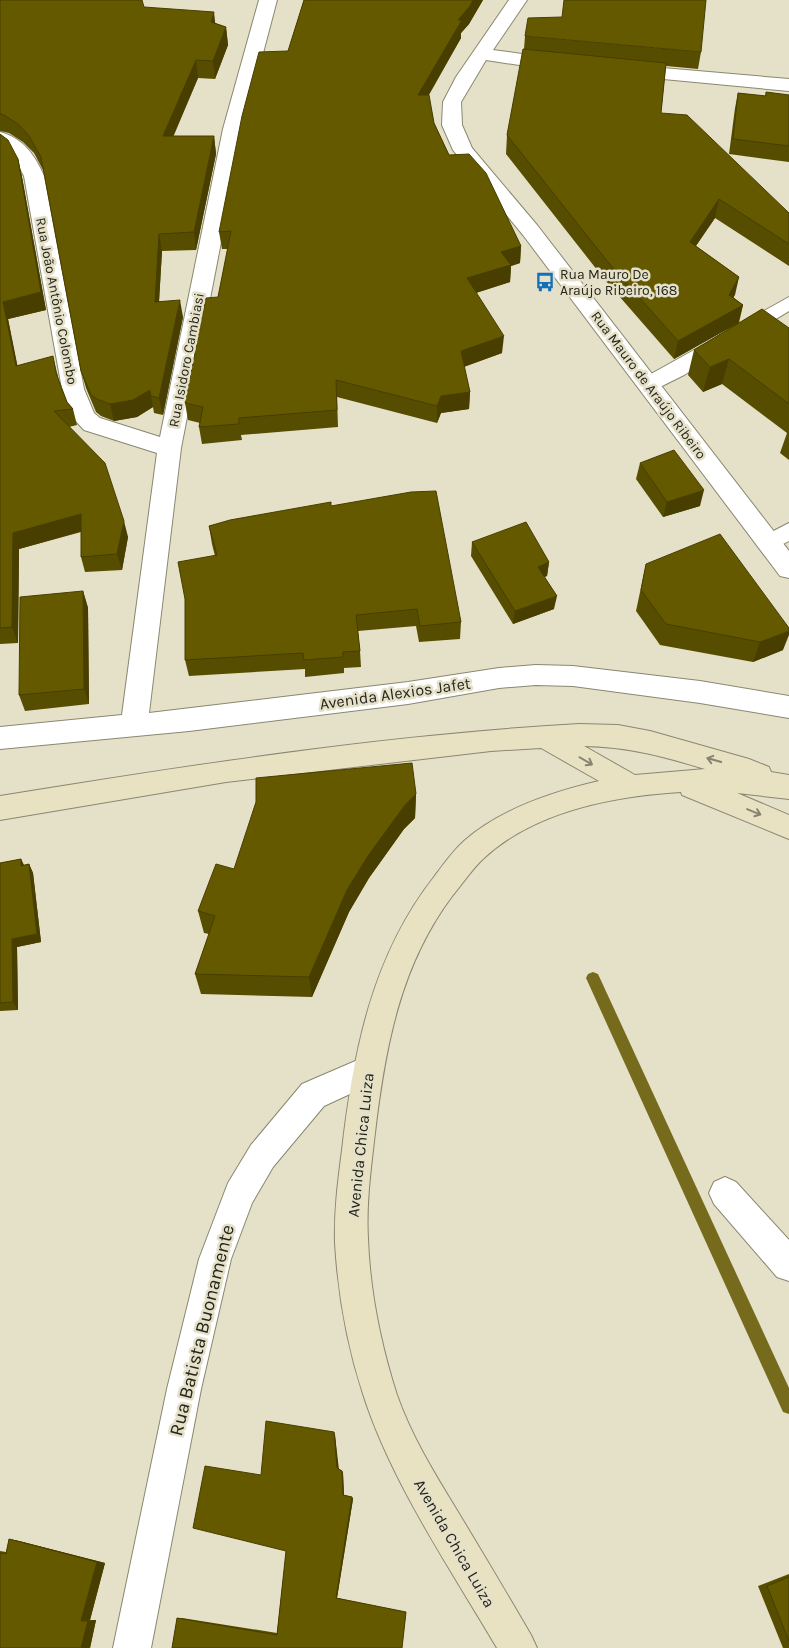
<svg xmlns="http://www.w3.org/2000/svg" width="789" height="1648" font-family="Karla,sans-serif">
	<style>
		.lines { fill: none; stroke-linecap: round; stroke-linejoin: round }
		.stream { fill: #766a1c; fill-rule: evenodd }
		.service-casing { stroke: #8a8771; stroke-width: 2 }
		.minor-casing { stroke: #8a8771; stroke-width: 2 }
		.secondary-casing { stroke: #8a8771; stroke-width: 2 }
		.service { fill: #fff; fill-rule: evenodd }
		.minor { fill: #fff; fill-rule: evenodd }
		.secondary { fill: #e8e2c3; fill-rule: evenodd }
		.wall { fill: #574d00 }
		.shaded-wall { fill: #473e00 }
		.building { fill: #655900; stroke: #473e00 }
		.oneway { stroke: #86836f }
		.labels { text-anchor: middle; stroke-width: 5; stroke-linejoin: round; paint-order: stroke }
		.far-poi-label { font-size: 14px; fill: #25241b; stroke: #e5e1c9; text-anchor: start }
		.far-street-label { font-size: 14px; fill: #25241b; stroke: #e5e1c9 }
		.street-label { font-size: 16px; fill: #25241b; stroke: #e5e1c9 }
		.near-street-label { font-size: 19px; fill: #25241b; stroke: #e5e1c9 }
	</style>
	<rect width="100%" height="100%" fill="#e5e1c9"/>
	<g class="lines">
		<polygon class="stream" points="593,972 598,974 789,1388 789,1414 783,1412 586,978 588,974"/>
		<defs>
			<g id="service">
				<polygon points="789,297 789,311 684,375 656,389 649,391 642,389 639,384 642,379"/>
				<polygon points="789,523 789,541 769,551 762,549 759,543 762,537"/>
			</g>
			<g id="minor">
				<path d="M259 0H277L243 129 181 448 149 713 408 682 499 668 536 665 573 666 700 681 789 696V718L700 703 573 686 536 685 499 688 408 704 189 731 0 749V727L122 715 157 453 84 430 73 418 62 389 24 176 14 157 0 145V132C23 138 35 155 44 176L84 389 94 413 100 418 160 437 223 129Z"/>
				<polygon points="509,0 527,0 493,50 558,59 565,61 567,65 565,69 558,71 486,60 461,102 462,125 472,148 537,225 789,551 789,578 780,576 523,235 453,150 442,125 443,102 456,77"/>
				<polygon points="628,65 789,79 789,91 621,75 619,71 621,67"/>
				<polygon points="367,1056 378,1061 382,1071 378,1081 324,1106 273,1167 252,1203 231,1259 201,1389 151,1648 113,1648 167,1389 199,1259 228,1183 251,1145 302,1084"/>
				<polygon points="725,1177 736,1182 789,1240 789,1281 777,1277 714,1204 709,1193 714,1182"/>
			</g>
			<path id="secondary" d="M579 724 618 725 650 731 749 759 769 767 771 772 789 775V799L737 793 789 815V839L682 795 681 792C614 796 535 811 484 858 472 869 463 883 453 895 400 965 385 1048 375 1133 371 1168 366 1203 368 1239 370 1292 381 1345 397 1395 411 1435 433 1471 455 1507 481 1550 506 1592 531 1635L537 1648H497C450 1568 391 1482 363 1394 347 1345 338 1294 335 1243 334 1211 338 1181 342 1150 353 1053 372 956 434 877 443 865 452 852 464 841 500 809 552 792 599 781L541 748 491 751 226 782 0 820V796C192 765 384 735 579 724ZM584 746C629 747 662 756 705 769L635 775Z"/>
		</defs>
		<use href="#service" class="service-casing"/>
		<use href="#minor" class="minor-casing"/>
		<use href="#secondary" class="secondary-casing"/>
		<use href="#service" class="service"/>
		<use href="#minor" class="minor"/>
		<use href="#secondary" class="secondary"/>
	</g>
	<g class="wall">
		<polygon points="0,0 144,7 215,23 226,27 228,45 215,79 198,78 173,136 214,136 216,154 196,250 162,251 159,301 183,317 163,415 154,413 153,407 137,417 114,421 101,416 96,412 86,388 81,371 44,172 34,153 23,142 9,133 0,131"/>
		<polygon points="304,0 483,0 469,24 461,33 461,38 429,95 434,123 449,155 521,246 520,263 511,266 510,282 476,293 502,353 464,367 470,392 469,409 441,413 437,423 337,397 338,427 241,435 242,440 202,444 199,427 200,423 188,420 185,403 218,297 228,249 222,249 219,232 288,51"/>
		<polygon points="525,36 701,52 698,69 666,66 661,113 789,213 789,266 715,218 696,246 739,277 733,297 743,305 739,323 789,328 789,460 780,453 787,433 722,384 703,392 688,375 694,350 735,325 674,359 605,280 506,154 507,135 524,49"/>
		<polygon points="766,92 789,95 789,162 729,154 735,108 738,93 765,96"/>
		<polygon points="0,134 18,159 22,177 46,310 8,319 17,365 57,373 59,381 67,402 73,409 77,425 69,427 128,537 122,570 85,572 81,557 81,532 19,549 18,643 0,644"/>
		<polygon points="640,463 700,506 663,517 636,479"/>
		<polygon points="331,506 461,622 460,639 419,642 416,626 358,631 360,651 361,667 344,668 344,673 305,677 305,669 189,676 185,660 185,599 215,556 212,544 209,526"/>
		<polygon points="472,542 549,562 547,576 544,577 554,609 513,624 471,556"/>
		<polygon points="646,564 783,650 753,662 660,645 636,611"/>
		<polygon points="83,591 88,608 89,704 25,711 19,695"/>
		<polygon points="416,794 415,818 404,829 369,878 349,912 312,997 201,994 195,974 209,934 204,933 198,911 234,869"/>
		<polygon points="21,859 24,865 29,864 33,873 41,942 17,947 18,1010 0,1011 0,863"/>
		<polygon points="334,1432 335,1435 338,1468 342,1471 343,1473 344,1495 352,1497 353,1499 337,1598 406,1612 402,1648 172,1648 177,1618 182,1618 277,1633 286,1552 261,1475"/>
		<polygon points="9,1539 19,1541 105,1563 90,1620 96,1620 90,1648 0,1648 0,1551 6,1552"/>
		<polygon points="789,1574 789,1648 783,1648 758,1586"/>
	</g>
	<g class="shaded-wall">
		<polygon points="473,0 483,0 469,24 461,33 461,38 418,113 418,95 458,20"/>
		<polygon points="214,12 216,30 211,22"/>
		<polygon points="226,27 228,45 215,79 213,61"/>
		<polygon points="196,60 198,78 166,154 163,136"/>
		<polygon points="214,136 216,154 196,250 194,232"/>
		<polygon points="18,159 22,177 46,310 8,319 21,383 16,366 3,302"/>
		<polygon points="719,199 715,218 686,260 690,242"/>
		<polygon points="159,234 162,251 158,319 155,302"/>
		<polygon points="521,246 520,263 511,266 510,282 466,296 467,278 501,252"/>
		<polygon points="739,277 735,295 724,313 729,295"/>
		<polygon points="180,300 183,317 163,415 159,398"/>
		<polygon points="743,305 738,323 674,359 678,341"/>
		<polygon points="504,336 502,353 460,368 461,351"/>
		<polygon points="53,356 57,373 60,390 56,373"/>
		<polygon points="729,359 722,384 703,392 710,367"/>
		<polygon points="150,390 153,407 137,417 114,421 110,404"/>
		<polygon points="470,392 469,409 441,413 437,423 437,406 441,396"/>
		<polygon points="704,490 700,506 663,517 667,502"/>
		<polygon points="81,514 86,530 19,549 18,643 12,627 13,533"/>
		<polygon points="124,521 128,537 122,570 117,554"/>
		<polygon points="549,562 547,576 536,580 538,567"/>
		<polygon points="83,591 88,608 89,704 84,689"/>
		<polygon points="557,596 554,609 513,624 515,611"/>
		<polygon points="789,631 789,635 783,650 753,662 760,642"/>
		<polygon points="416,794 415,818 404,829 369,878 349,912 312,997 309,977 347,890 368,856 405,805"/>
		<polygon points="21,859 25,868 21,866"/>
		<polygon points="29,864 33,873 41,942 17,947 18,1010 13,1002 12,939"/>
		<polygon points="334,1432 335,1435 339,1470 337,1468"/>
		<polygon points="342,1471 343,1473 344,1497 343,1495"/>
		<polygon points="352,1497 353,1499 337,1598 336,1598"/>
		<polygon points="9,1539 19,1541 105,1563 90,1620 81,1621"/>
		<polygon points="96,1620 90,1648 81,1648 88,1621"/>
	</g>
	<g class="building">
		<polygon points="0,0 142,0 144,7 214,12 211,22 226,27 213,61 196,60 163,136 214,136 194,232 159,234 155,302 180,300 159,398 151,396 150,390 133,400 110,404 97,399 91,395 81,371 41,157 29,136 18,124 4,115 0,114"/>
		<polygon points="304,0 473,0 470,6 458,20 462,20 418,95 429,95 434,123 449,155 469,154 486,173 521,246 501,252 511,265 467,278 504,336 461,351 470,392 441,396 437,406 336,380 337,410 239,418 239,424 199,427 203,407 185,403 206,298 218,297 231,231 219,232 242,116 259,52 288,51"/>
		<polygon points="564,0 706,0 701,52 525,36 528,18 562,17"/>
		<polygon points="523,49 666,63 661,113 687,115 789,213 789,244 719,199 690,242 739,277 729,295 743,305 678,341 608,262 507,135"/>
		<polygon points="766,92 789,95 789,146 733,139 738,93 766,96"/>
		<polygon points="0,134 8,140 18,159 41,292 3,302 16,366 53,356 56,373 67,402 73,409 54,411 105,463 124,521 117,554 81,557 81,514 13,533 12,627 0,628"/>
		<polygon points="762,309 789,328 789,404 729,359 710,367 694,350"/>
		<polygon points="674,450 704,490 667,502 640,463"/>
		<polygon points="436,491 461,622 420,626 417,609 356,615 360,651 343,652 343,657 304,660 303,653 185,660 185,599 178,562 217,555 209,526 230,520 331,502 331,506 411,492"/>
		<polygon points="526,522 549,562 538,567 557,596 515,611 472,542"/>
		<polygon points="720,534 789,628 789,631 760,642 666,624 641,590 646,564"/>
		<polygon points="83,591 84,689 19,695 20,597"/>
		<polygon points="412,763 416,794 405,805 368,856 347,890 309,977 195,974 215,916 198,911 216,864 234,869 256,802 256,778"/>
		<polygon points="21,859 21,866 29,864 37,934 12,939 13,1002 0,1003 0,863"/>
		<polygon points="266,1421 334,1432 337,1468 342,1471 343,1495 352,1497 336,1598 406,1612 402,1648 172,1648 177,1618 277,1635 286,1551 193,1528 205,1466 261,1475"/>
		<polygon points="9,1539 97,1562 81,1621 88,1621 81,1648 0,1648 0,1553 6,1554"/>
		<polygon points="789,1577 789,1641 767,1586"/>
	</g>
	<defs><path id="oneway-shaft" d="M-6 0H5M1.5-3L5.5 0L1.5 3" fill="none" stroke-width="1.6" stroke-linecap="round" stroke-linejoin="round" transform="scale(1.25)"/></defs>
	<g class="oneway">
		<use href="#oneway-shaft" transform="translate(714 760) rotate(-164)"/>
		<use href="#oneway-shaft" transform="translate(586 761) rotate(30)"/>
		<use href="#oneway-shaft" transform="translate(754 812) rotate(22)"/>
	</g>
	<defs>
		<symbol id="bus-bare" viewBox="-9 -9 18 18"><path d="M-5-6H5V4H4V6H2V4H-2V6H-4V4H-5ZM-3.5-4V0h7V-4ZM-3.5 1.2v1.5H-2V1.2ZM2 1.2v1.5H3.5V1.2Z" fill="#126fbc" stroke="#e5e1c9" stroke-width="2.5" paint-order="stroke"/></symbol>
	</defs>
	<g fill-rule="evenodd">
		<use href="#bus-bare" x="531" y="268" width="28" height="28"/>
	</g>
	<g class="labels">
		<g class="far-poi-label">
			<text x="560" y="279">Rua Mauro De<tspan x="560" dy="16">Araújo Ribeiro, 168</tspan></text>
		</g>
		<g class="far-street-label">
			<text transform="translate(57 301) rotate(79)" y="5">Rua João Antônio Colombo</text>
			<text transform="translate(186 360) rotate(-79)" y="5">Rua Isidoro Cambiasi</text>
			<text transform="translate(649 385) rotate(53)" y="5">Rua Mauro de Araújo Ribeiro</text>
		</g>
		<g class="street-label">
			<text transform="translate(395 693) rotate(-8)" y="6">Avenida Alexios Jafet</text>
			<text transform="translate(360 1145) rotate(-84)" y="6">Avenida Chica Luiza</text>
			<text transform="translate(455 1543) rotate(60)" y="6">Avenida Chica Luiza</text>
		</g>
		<g class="near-street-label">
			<text transform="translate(201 1330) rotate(-76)" y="7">Rua Batista Buonamente</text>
		</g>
	</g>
</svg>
